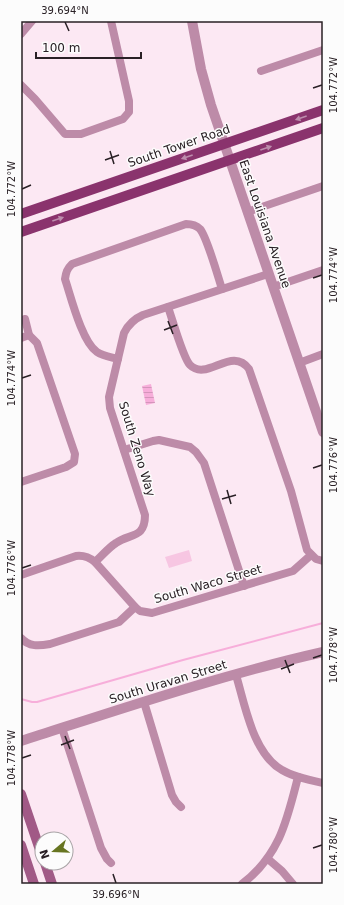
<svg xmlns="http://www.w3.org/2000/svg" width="344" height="905" font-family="'DejaVu Sans',sans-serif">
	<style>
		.green { fill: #f7c6e2 }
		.water { fill: url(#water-rules) }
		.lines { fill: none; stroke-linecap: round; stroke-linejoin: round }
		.stream { stroke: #f7aeda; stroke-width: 2 }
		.minor { stroke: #bd8ba8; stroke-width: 8 }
		.tertiary { stroke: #bd8ba8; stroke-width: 10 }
		.secondary { stroke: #a15986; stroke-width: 10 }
		.primary { stroke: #8a336d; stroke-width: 10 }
		.oneway { fill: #bd8dad }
		.ticks { fill: none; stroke: #292025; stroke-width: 1.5 }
		.labels { text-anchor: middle; stroke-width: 3; stroke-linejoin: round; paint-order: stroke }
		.street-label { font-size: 12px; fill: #292025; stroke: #fcfcfc }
		.neatline { fill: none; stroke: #292025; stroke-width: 1.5 }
		.ticks-label { font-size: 10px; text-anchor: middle; fill: #292025 }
	</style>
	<defs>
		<pattern id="water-rules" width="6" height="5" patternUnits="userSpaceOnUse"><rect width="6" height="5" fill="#f7aeda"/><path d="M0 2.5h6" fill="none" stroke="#d495bb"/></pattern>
	</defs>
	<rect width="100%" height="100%" fill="#fce8f3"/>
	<polygon class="green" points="189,550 192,561 169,568 165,557"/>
	<polygon class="water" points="151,384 155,403 146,405 142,386"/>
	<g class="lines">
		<polyline class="stream" points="21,699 32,702 37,702 183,660 323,623"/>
		<g class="minor">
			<polyline points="21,34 32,21"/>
			<polyline points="261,71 323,50"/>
			<polyline points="21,85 35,99 65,134 81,134 123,119 129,112 129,101 111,21"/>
			<polyline points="247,212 323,186"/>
			<polyline points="273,287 323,270"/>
			<path d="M168 307C172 318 183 358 190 365 207 382 232 345 249 369L291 491 307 550 316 559 323 561"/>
			<polyline points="21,338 29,335 25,319"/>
			<path d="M118 359C111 357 103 356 97 352 82 342 71 297 65 279 66 272 67 269 72 264L186 224C191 224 196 225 200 229 207 237 218 277 222 289"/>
			<polyline points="299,363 323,354"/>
			<polyline points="124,450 153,441 159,440 190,447 196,452 204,463 244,586"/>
			<polyline points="21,482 66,467 74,462 75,454 37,343 29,335"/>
			<path d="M95 562C102 556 108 548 116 543 130 533 145 539 145 515L110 408 109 397 124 333C128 325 134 319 143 315L268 274"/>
			<path d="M21 575 76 556C84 555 89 557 95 562L135 607 140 611 152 613 293 571 311 555"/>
			<path d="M21 638C29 647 39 646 50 644L119 622 135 607"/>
			<path d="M236 675C245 705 253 754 282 770 294 777 309 780 323 783"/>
			<polyline points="144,702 172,795 176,802 181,807"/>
			<polyline points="62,728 101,848 107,859 111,863"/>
			<polyline points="268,859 282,871 293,884"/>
			<path d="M242 884C280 855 287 820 298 777"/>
		</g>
		<g class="tertiary">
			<polyline points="192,21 201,69 211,105 323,432"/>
			<path d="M21 741C121 709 221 675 323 652"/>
		</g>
		<g class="secondary">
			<polyline points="21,794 42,856"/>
			<polyline points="21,845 34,884"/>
			<polyline points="45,863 52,884"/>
		</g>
		<g class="primary">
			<polyline points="21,214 323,110"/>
			<polyline points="21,232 323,128"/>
		</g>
	</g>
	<defs><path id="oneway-solid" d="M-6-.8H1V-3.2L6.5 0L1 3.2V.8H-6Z"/></defs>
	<g class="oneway">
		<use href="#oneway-solid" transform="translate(301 118) rotate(161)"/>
		<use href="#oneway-solid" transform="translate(266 148) rotate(-19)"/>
		<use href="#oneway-solid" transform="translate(187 157) rotate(161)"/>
		<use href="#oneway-solid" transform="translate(58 219) rotate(-19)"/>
	</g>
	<path class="ticks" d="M65 22 69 31M313 88 322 85M110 151 114 164M105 160 119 155M22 189 31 185M313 278 322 275M168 321 173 334M164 330 177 325M22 378 31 375M313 468 322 465M227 490 231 504M222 499 236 495M22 568 31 565M313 658 322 655M285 660 290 673M281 669 294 664M65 736 70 749M61 745 74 740M22 758 31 755M313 848 322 845M113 874 116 883"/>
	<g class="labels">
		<g class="street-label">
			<text transform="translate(179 146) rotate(-19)" y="4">South Tower Road</text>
			<text transform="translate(265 224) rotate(71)" y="4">East Louisiana Avenue</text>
			<text transform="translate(137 449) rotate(73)" y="4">South Zeno Way</text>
			<text transform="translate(208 584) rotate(-16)" y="4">South Waco Street</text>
			<text transform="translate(168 682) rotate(-17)" y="4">South Uravan Street</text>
		</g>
	</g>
	<rect width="344" height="905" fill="none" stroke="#fcfcfc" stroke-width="44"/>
	<g transform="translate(54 851) rotate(251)"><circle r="19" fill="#fcfcfc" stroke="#a8a4a6"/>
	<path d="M0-3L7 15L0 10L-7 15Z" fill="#677521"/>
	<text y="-6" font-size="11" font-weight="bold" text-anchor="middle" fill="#292025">N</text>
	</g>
	<path d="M36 52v6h105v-6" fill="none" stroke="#292025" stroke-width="2"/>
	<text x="42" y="52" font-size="12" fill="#292025" stroke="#fcfcfc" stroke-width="3" paint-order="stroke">100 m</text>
	<rect x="22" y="22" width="300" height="861" class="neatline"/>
	<g class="ticks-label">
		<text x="65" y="14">39.694°N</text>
		<text transform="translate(333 85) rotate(-90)" y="4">104.772°W</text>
		<text transform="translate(11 189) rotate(-90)" y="4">104.772°W</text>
		<text transform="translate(333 275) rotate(-90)" y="4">104.774°W</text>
		<text transform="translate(11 378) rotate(-90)" y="4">104.774°W</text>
		<text transform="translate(333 465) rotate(-90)" y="4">104.776°W</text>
		<text transform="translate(11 568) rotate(-90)" y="4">104.776°W</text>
		<text transform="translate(333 655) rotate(-90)" y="4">104.778°W</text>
		<text transform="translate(11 758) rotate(-90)" y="4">104.778°W</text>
		<text transform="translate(333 845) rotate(-90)" y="4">104.780°W</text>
		<text x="116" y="898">39.696°N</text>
	</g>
</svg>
